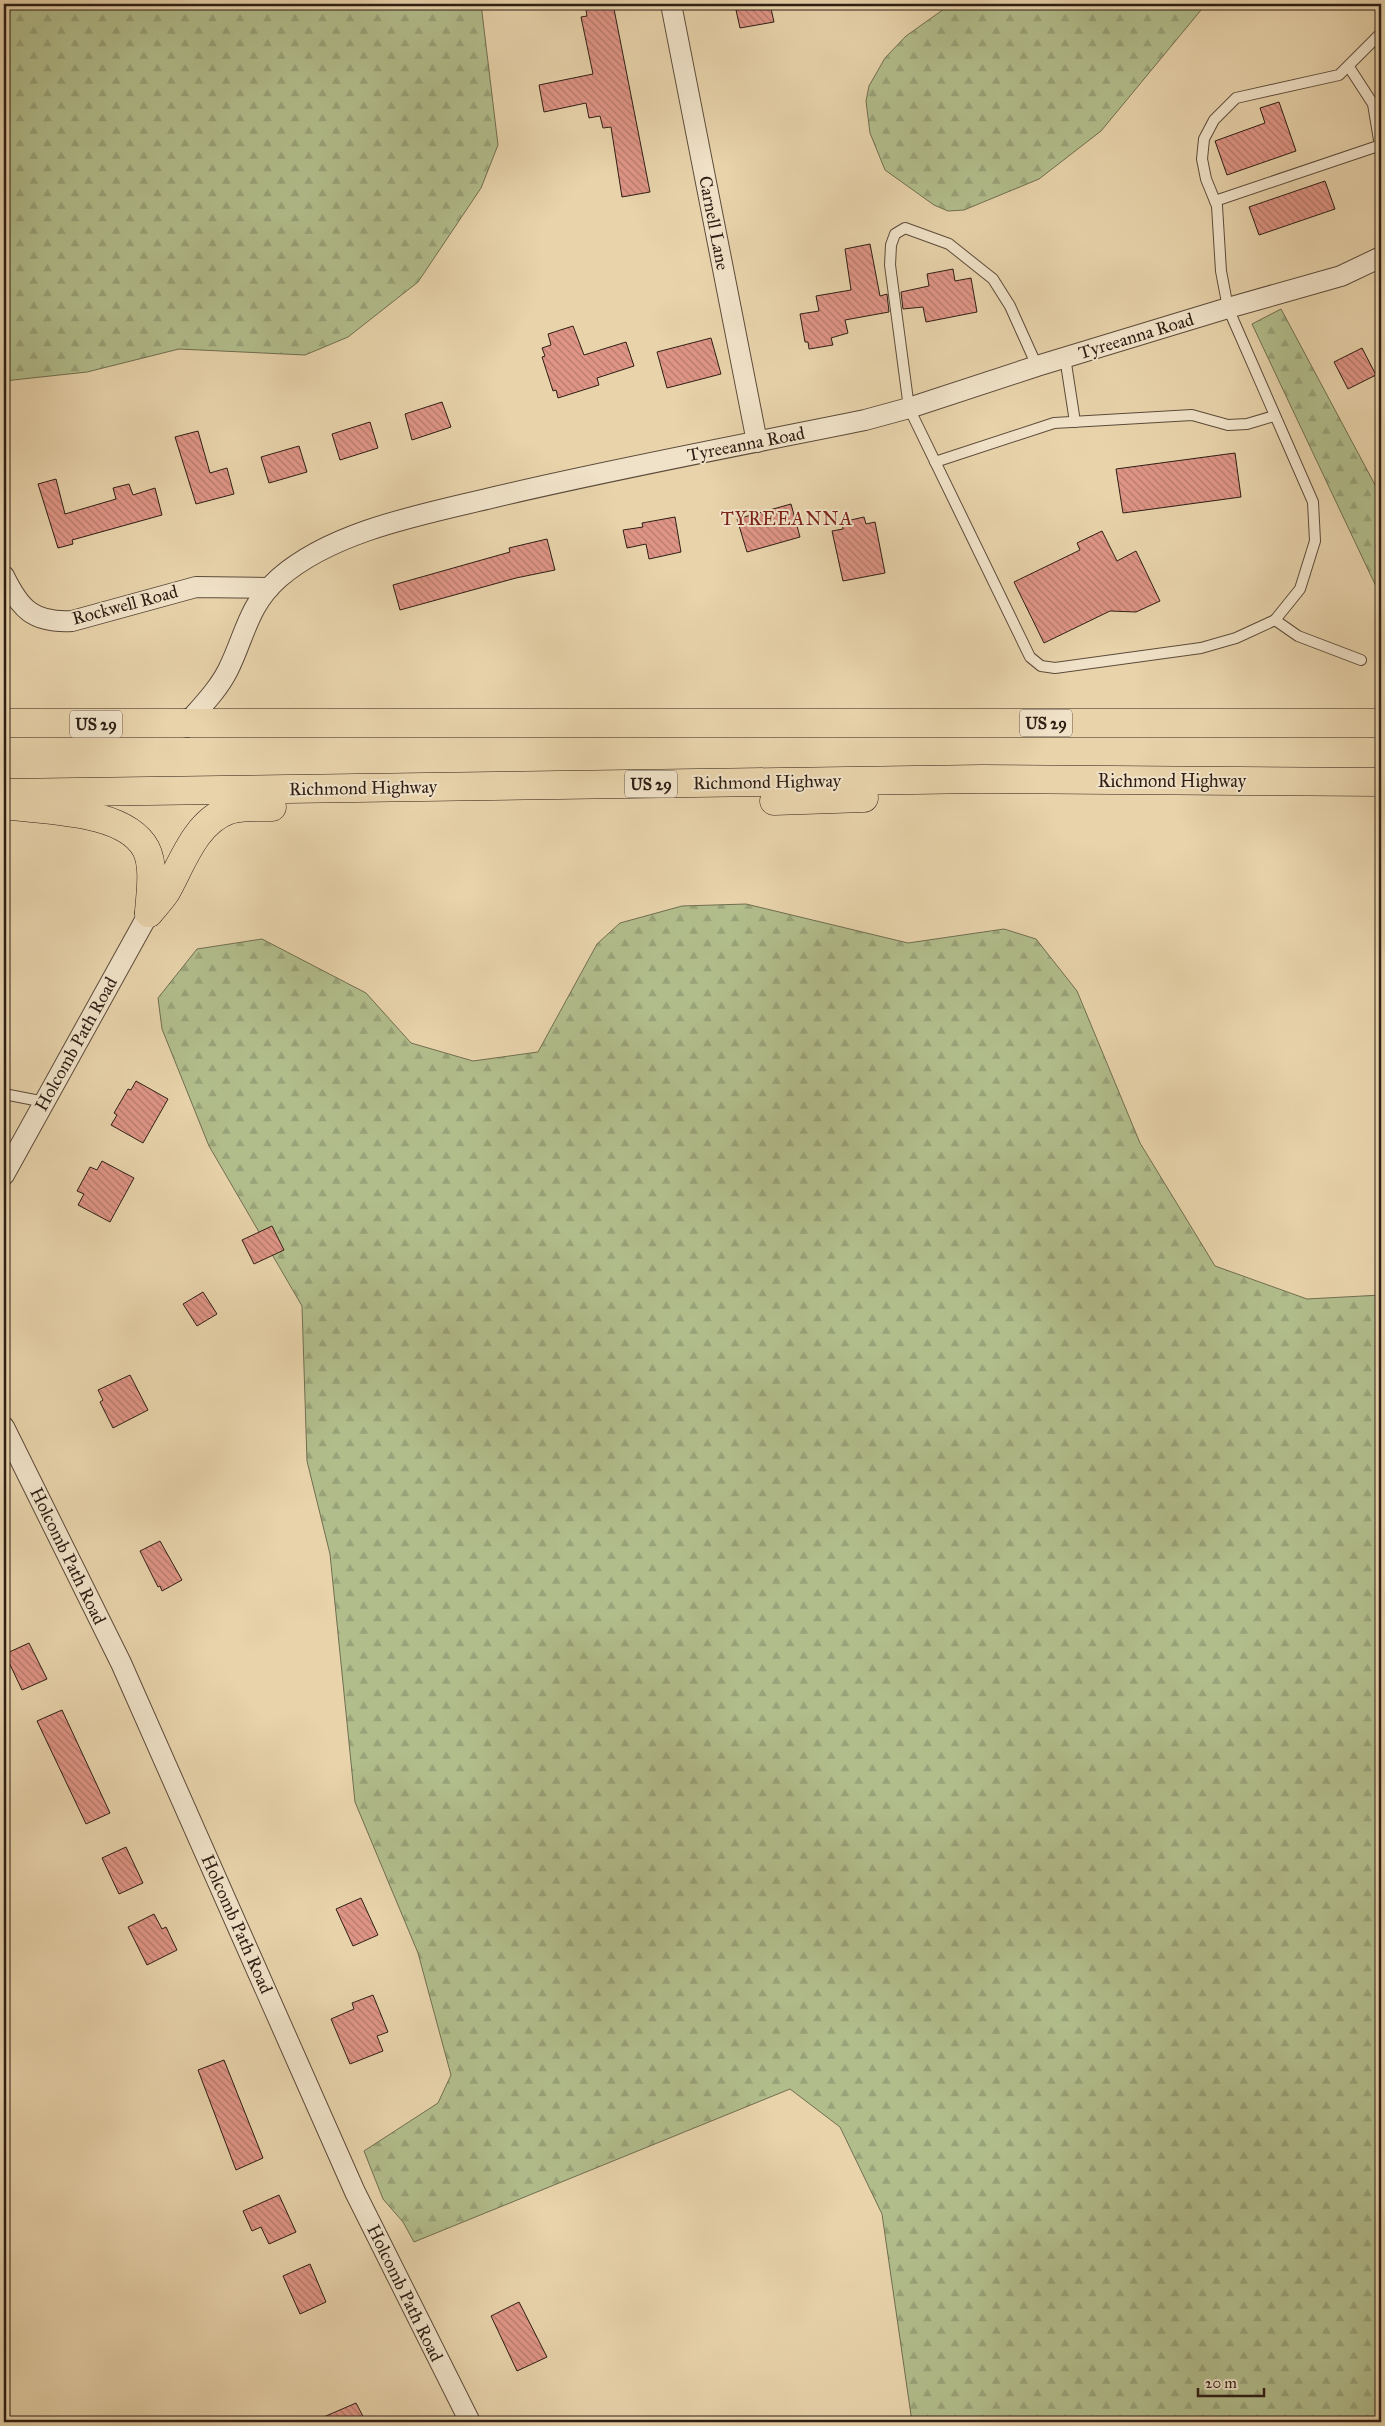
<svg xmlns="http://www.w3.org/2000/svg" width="1385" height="2426" font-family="'IM FELL Great Primer',serif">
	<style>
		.forest { fill: url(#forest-firs); stroke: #706e50 }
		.building { fill: url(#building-back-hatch); stroke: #2e1e14 }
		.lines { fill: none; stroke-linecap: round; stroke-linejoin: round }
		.service-casing { stroke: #5c4b3a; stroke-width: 12 }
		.minor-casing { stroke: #5c4b3a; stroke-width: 22 }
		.trunk-casing { stroke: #2e1e14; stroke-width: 29 }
		.motorway-casing { stroke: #2e1e14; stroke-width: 29 }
		.service { stroke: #f0e2c8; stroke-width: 10 }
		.minor { stroke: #f0e2c8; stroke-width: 20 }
		.trunk { stroke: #e8d3ab; stroke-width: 28 }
		.motorway { stroke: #e8d3ab; stroke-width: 28 }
		.labels { text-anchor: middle; stroke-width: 4; stroke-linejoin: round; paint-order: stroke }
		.shield { fill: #f0e2c8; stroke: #68594a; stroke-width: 1 }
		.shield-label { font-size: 16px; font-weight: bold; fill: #2e1e14 }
		.street-label { font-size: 18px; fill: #2e1e14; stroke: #f0e2c8 }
		.neighbourhood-label { font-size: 19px; letter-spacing: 1px; fill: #7a1f14; stroke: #f0e2c8 }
	</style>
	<defs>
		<pattern id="forest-firs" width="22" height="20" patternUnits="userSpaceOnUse" patternTransform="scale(1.25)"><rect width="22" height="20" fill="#b2bd8c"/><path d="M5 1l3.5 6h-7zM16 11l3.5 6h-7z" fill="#99a278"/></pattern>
		<pattern id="building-back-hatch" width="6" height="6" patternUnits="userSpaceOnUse" patternTransform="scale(1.25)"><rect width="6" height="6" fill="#df9586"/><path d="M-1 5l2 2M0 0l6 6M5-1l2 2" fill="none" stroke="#b5796c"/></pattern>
	</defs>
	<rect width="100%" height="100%" fill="#e8d3ab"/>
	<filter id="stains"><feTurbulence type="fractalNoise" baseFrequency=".004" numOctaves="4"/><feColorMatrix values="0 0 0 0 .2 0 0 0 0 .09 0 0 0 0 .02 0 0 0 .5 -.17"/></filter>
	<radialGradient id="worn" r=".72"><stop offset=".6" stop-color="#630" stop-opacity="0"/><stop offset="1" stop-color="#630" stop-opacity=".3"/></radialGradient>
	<g class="forest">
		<polygon points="4,4 481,4 498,145 481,188 418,282 348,337 305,355 179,349 87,372 4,381"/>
		<polygon points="951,4 1206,4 1101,131 1039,179 964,210 948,211 934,205 885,170 870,133 866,101 869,86 885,58 906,36"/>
		<polygon points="1281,309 1381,496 1381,597 1252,324"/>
		<polygon points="746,904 908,943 1004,929 1036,939 1077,991 1140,1143 1215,1266 1307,1299 1381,1295 1381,2422 912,2422 882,2214 840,2127 790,2089 414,2242 403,2222 383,2199 364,2151 438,2103 451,2075 418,1953 355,1802 330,1554 307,1461 302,1306 209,1146 162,1029 158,998 197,949 262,939 366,993 411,1043 473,1061 538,1052 597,944 620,923 682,906"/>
	</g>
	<g class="building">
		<polygon points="585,4 613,4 650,192 622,197 611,127 603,128 600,116 589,118 586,103 544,112 539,85 593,74 581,17 587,16"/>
		<polygon points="741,4 770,4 774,22 740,28 736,10 742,9"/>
		<polygon points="1279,102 1296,151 1227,175 1215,141 1265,123 1260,108"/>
		<polygon points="1325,181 1335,209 1259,235 1249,207"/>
		<polygon points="870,244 880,296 887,294 889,312 845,320 848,333 831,338 833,345 809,349 808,342 805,342 800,314 819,311 816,296 851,290 845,249"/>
		<polygon points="953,269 955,281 971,278 977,312 926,322 923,307 903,309 901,292 929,286 927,274"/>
		<polygon points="573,326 584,355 626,342 634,366 597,378 599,385 558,398 556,390 553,391 542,357 545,356 542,348 551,345 548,334"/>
		<polygon points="711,338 721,374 667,388 657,352"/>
		<polygon points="1362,348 1376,375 1348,389 1334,362"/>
		<polygon points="442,402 451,427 412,440 405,414"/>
		<polygon points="370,422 378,448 340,460 332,434"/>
		<polygon points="198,431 210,473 227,468 234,494 196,504 175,437"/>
		<polygon points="299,446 307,472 269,483 261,457"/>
		<polygon points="1235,453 1241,497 1123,513 1116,469"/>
		<polygon points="56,479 65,514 116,499 113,488 129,484 133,495 155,488 162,515 72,540 73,544 58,548 38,484"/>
		<polygon points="791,504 800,537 747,552 737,519"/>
		<polygon points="675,517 681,552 649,559 646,544 627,548 623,530 643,527 642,523"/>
		<polygon points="864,517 866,524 875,522 885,573 843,581 832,531 843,529 842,522"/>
		<polygon points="1102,531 1117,561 1136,551 1160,601 1136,612 1110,611 1044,643 1014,582 1080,550 1077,543"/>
		<polygon points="547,539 555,570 516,578 400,610 393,585 510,552 509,548"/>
		<polygon points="136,1081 168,1099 143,1143 111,1125 117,1115 114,1113 128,1089 131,1090"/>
		<polygon points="102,1161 134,1178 110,1222 78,1205 84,1194 77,1191 90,1167 97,1170"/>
		<polygon points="272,1226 284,1250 254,1264 242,1240"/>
		<polygon points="203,1292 217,1314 197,1326 183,1304"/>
		<polygon points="130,1375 148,1410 113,1428 100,1402 103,1400 98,1390"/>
		<polygon points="160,1541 182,1580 162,1591 160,1586 158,1587 140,1551"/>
		<polygon points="29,1643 47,1679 22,1690 5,1654"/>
		<polygon points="62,1710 110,1813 86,1824 37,1721"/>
		<polygon points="126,1847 143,1883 119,1894 102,1858"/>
		<polygon points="361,1898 378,1935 353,1946 336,1909"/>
		<polygon points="154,1914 162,1929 166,1927 177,1950 147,1965 128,1927"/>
		<polygon points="373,1995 388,2032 377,2036 383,2051 350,2064 331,2019 354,2009 352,2003"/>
		<polygon points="224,2060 263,2158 236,2170 198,2070"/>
		<polygon points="279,2195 296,2232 269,2244 261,2227 252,2231 243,2211"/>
		<polygon points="310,2264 326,2302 300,2314 283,2276"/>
		<polygon points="519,2302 547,2357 517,2371 491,2316"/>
		<polygon points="356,2403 366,2422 312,2422"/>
	</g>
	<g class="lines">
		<defs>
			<g id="service">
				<polyline points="1349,67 1373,104 1381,152"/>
				<polyline points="1215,201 1378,146"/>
				<polyline points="1065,357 1075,422"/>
				<polyline points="1037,366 1010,306 993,279 949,244 905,228 895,234 891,245 890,265 909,408 1030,657 1041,666 1055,668 1201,648 1236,638 1275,620 1300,589 1315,541 1313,502 1228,308 1221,271 1217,206 1206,179 1202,159 1204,139 1214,120 1236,98 1339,75 1381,33"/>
				<polyline points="935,462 1054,423 1192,415 1228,425 1247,424 1274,416"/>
				<polyline points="1275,620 1298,636 1361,660"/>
				<polyline points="4,1094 45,1102"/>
			</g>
			<g id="minor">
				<polyline points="671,4 757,442"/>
				<path d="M4 576C20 609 33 623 72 621L196 587 269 588"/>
				<path d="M187 723C201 707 218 690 228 670 245 636 248 605 279 578 334 530 425 514 495 497 617 468 742 445 865 420L909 408 1037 366 1228 308 1341 276 1381 257"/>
				<polyline points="4,1175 149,913"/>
				<polyline points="4,1427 121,1663 355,2192 470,2422"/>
			</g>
			<g id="trunk">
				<polyline points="187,723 1381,723"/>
				<polyline points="4,793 982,779 1381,782"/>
				<polyline points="774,801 864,798"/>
				<path d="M149 913C155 906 161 899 166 892 182 864 195 822 229 810 242 806 258 807 272 807"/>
			</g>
			<g id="motorway">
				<polyline points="4,723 187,723"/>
				<path d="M4 805C43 811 125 809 146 849 155 867 150 894 149 913"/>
			</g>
		</defs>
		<use href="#service" class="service-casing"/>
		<use href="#minor" class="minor-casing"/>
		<use href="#trunk" class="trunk-casing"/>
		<use href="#motorway" class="motorway-casing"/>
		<use href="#service" class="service"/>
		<use href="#minor" class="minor"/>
		<use href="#trunk" class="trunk"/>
		<use href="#motorway" class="motorway"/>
	</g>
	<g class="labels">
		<g class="shield">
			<rect x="1020" y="709.5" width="52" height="27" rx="4"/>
			<rect x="70" y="710.5" width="52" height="27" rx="4"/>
			<rect x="625" y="770.5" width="52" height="27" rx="4"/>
		</g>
		<g class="shield-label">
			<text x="1046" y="729">US 29</text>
			<text x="96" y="730">US 29</text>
			<text x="651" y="790">US 29</text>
		</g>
		<g class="street-label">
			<text transform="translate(714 223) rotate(79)" y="6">Carnell Lane</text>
			<text transform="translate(1136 336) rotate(-17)" y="6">Tyreeanna Road</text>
			<text transform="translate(746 444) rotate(-11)" y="6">Tyreeanna Road</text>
			<text transform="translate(125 605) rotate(-15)" y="6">Rockwell Road</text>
			<text x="1172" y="787">Richmond Highway</text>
			<text transform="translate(767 782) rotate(-1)" y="6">Richmond Highway</text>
			<text transform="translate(363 788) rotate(-1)" y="6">Richmond Highway</text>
			<text transform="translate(76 1044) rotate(-61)" y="6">Holcomb Path Road</text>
			<text transform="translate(68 1556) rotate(64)" y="6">Holcomb Path Road</text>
			<text transform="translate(237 1924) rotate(66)" y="6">Holcomb Path Road</text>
			<text transform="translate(405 2293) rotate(64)" y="6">Holcomb Path Road</text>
		</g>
		<g class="neighbourhood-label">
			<text x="787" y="525">TYREEANNA</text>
		</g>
	</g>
	<rect width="1385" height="2426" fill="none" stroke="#e8d3ab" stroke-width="20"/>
	<rect x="5" y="5" width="1375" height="2416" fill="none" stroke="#2e1e14" stroke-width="2.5"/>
	<rect x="10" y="10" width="1365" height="2406" fill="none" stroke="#2e1e14"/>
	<path d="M1198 2388v8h66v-8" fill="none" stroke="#2e1e14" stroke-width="2.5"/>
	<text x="1205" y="2388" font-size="15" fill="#2e1e14" stroke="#f0e2c8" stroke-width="4" paint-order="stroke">20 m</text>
	<rect width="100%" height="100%" filter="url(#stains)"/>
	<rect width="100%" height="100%" fill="url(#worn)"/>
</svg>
